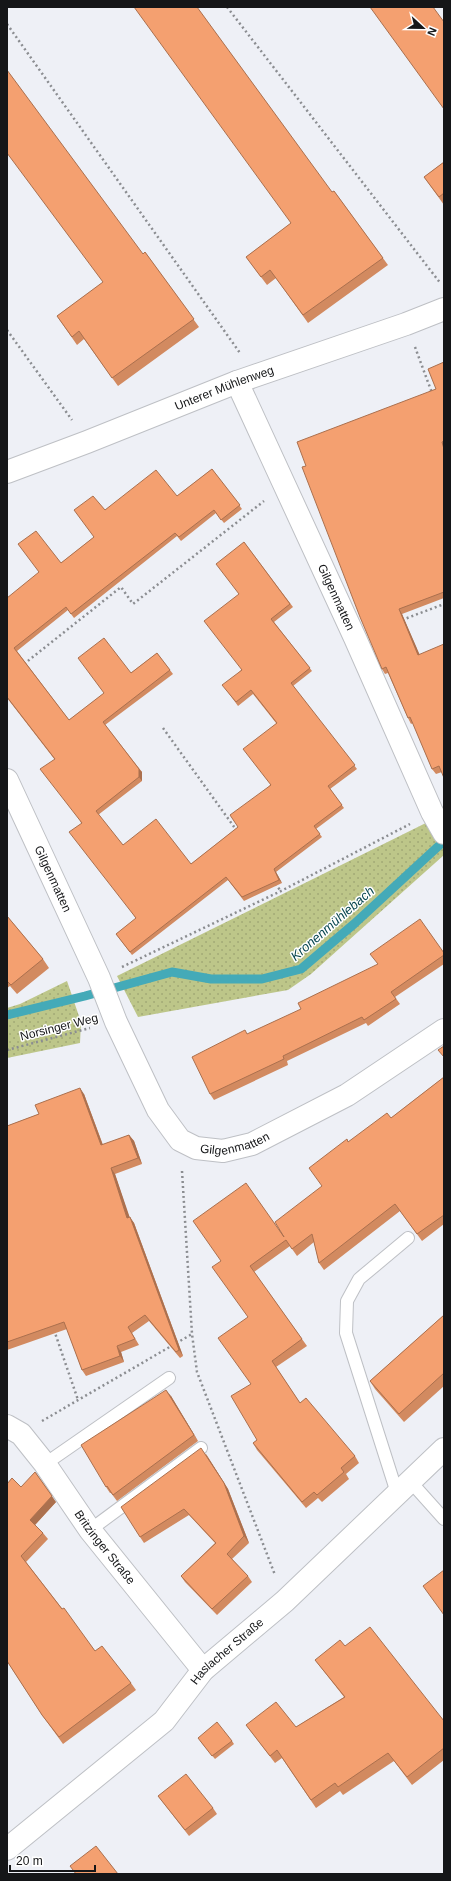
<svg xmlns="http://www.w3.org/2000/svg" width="451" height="1881" font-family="Helvetica,sans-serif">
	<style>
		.park { fill: url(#park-dots) }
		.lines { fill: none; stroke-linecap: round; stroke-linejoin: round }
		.stream { stroke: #44aab8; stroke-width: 9 }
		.service-casing { stroke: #bec0c5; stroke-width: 14 }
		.minor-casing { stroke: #bec0c5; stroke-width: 24 }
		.path { stroke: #8b8d91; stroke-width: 2.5; stroke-dasharray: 2 3; stroke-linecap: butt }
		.service { stroke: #fff; stroke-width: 12 }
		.minor { stroke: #fff; stroke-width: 22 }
		.wall { fill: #d28a60 }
		.shaded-wall { fill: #ab704e }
		.building { fill: #f4a070; stroke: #ab704e }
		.labels { text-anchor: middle; stroke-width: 3; stroke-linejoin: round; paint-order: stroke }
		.street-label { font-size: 12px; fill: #151618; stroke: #fff }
		.water-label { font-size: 13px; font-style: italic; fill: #08474f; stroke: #fff }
	</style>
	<defs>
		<pattern id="park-dots" width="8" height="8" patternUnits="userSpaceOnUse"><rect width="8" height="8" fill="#bdc689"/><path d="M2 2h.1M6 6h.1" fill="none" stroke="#a2a976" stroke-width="1.8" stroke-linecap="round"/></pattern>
	</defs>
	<rect width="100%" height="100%" fill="#eef0f6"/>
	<g class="park">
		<polygon points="444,814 444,855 311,974 288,990 138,1017 117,976"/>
		<polygon points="67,981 81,1022 80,1043 7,1058 7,1008 20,1004"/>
	</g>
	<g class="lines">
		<polyline class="stream" points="7,1015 85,996 172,972 211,979 262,979 301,969 354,924 444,841"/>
		<defs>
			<g id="service">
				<polyline points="45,1464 169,1378"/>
				<polyline points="410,1481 444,1519"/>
				<polyline points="397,1493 346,1333 347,1301 359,1279 408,1238"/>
				<polyline points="90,1530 201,1448"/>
			</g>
			<g id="minor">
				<path id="s1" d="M237 382 355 638 432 812 444 833"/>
				<path id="s2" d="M7 472 87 442 237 382 406 324 444 309"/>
				<path id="s3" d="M7 780 99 978 116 1022 158 1110 180 1140 196 1148 223 1151 252 1144 347 1095 444 1030"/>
				<path id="s4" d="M7 1426 21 1434 45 1464 90 1530 203 1670"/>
				<path id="s5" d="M7 1849 164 1721 203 1670 285 1601 444 1449"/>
			</g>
		</defs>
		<use href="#service" class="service-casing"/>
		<use href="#minor" class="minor-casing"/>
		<g class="path">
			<polyline points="227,7 441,284"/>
			<polyline points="7,24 240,353"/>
			<polyline points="7,330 72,420"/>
			<polyline points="415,347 432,393"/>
			<polyline points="402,620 444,604"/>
			<polyline points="24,664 121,587 133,604 264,501"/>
			<polyline points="163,728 237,831"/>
			<polyline points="275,884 281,891"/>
			<polyline points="122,967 281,891 410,824"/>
			<polyline points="7,1050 90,1028"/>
			<polyline points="182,1171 192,1334 197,1372 275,1575"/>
			<polyline points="54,1330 78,1400"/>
			<polyline points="42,1421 192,1334"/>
		</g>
		<use href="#service" class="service"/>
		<use href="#minor" class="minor"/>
	</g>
	<g class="wall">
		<polygon points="444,162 444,205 424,177"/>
		<polygon points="334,191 388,265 308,323 276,278 267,285 246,257"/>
		<polygon points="145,252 199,327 118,386 84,339 77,345 57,316"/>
		<polygon points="444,362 444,598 402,614 419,654 442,772 436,774 432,769 413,723 411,724 408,718 388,673 385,674 382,669 306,466 436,389"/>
		<polygon points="212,469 242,509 224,523 216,513 181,541 177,536 74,618 68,610 17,651 69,720 157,653 173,674 105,725 142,772 142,781 98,815 123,845 191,864 238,827 270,785 276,723 253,694 238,706 225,688 241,670 239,594 244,542 293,607 274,622 312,671 293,686 357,769 330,789 344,808 316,829 322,837 276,872 282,883 244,901 228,880 132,955 116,934 136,919 81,823 55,760 7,698 7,598 61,563 94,537 105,510 177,496"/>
		<polygon points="7,916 43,959 49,968 17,994 10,986 7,988"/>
		<polygon points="444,953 444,964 395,997 400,1004 368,1026 366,1023 287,1061 288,1065 214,1100 210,1094"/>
		<polygon points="444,1077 444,1224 422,1241 400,1211 324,1270 319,1263 314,1242 297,1256 290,1246 254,1272 307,1346 276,1367 300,1403 355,1456 359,1463 346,1474 349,1479 322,1502 318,1498 306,1508 257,1450 253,1443 257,1440 251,1384 248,1317 221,1261 284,1237 322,1186 348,1142 391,1118"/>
		<polygon points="84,1094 103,1145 129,1135 134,1141 142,1164 115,1174 129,1217 134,1223 183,1356 180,1358 149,1321 132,1333 139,1345 121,1352 124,1362 86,1376 82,1370 67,1329 7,1350 7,1126 39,1114"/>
		<polygon points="444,1315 444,1386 404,1422 375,1389 370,1381"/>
		<polygon points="171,1396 198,1441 117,1501 111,1493 110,1493 106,1487"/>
		<polygon points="206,1454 228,1489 249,1543 232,1559 248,1576 252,1582 217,1615 185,1582 181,1576 215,1543 189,1515 144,1543 140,1537"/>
		<polygon points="21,1487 56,1502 35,1525 43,1533 48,1539 26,1562 95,1651 131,1683 136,1690 63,1744 42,1715 7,1661"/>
		<polygon points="345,1646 444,1721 444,1760 412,1785 394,1761 343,1795 340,1791 316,1808 282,1758 275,1763 246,1725 296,1727 344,1697 315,1660"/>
		<polygon points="200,1741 232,1741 234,1744 215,1759"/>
		<polygon points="158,1796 213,1808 217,1814 189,1836"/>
	</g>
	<g class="shaded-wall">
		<polygon points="399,609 402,614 422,660 418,655"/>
		<polygon points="139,769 142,772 142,781 139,777"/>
		<polygon points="274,869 276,872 282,883 279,880"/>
		<polygon points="80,1088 84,1094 105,1151 101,1145"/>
		<polygon points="129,1135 134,1141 142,1164 138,1158"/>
		<polygon points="111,1168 115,1174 132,1224 127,1218"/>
		<polygon points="130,1217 134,1223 183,1356 179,1350"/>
		<polygon points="117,1346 121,1352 124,1362 120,1356"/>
		<polygon points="166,1390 171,1396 198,1441 194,1435"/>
		<polygon points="206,1454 228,1489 249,1543 244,1536"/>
		<polygon points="36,1473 56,1502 34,1526 30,1520"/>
	</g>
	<g class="building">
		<polygon points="134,7 197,7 332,192 334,191 383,258 303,315 270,270 261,277 246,257 291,223"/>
		<polygon points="370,7 433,7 444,22 444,109"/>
		<polygon points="7,70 143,254 145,252 194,319 112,378 79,331 72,337 57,316 103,282 7,153"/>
		<polygon points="444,162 444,193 439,197 424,177"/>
		<polygon points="444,362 444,441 442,442 444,449 444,592 399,609 418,655 444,644 444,778 439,766 432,769 410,717 408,718 386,667 382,669 360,617 302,467 306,466 297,442 436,389 428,369"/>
		<polygon points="212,469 240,505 221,520 214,510 179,537 175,533 71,614 66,607 14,648 69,720 104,693 78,658 104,638 131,673 157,653 170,670 103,722 139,769 139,777 96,811 123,845 156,819 191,864 238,827 230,815 271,785 243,749 277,723 251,690 236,702 222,685 242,670 204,621 239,594 216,564 244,542 290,604 271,619 310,668 291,683 355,765 328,786 342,805 314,826 320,834 274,869 279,880 242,897 226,877 130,952 116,934 136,918 69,832 82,823 40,769 55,759 7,697 7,598 39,572 18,544 36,531 61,563 94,537 74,510 93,496 105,510 156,470 177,496"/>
		<polygon points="7,916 43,959 11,985 7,981"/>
		<polygon points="420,919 444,953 444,955 391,992 396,999 364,1020 362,1017 283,1056 284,1059 210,1094 192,1057 245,1030 247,1034 301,1009 298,1003 378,964 370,954"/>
		<polygon points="444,1046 444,1057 438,1050"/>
		<polygon points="444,1077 444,1215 417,1234 395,1204 319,1263 312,1234 292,1249 286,1240 250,1266 302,1339 272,1361 300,1403 306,1398 355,1456 341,1468 344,1472 317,1495 314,1492 302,1502 253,1443 257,1440 231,1396 251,1384 218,1338 248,1317 212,1267 221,1261 193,1221 246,1183 284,1237 275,1222 322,1186 309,1168 347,1139 348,1142 387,1113 391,1118"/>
		<polygon points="80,1088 101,1145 129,1135 138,1158 111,1168 127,1218 130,1217 179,1350 176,1352 145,1315 128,1327 135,1339 117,1346 120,1356 82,1370 64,1322 7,1342 7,1126 39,1114 35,1105"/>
		<polygon points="444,1315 444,1373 399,1414 370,1381"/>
		<polygon points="166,1390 194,1435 113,1495 107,1486 106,1487 81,1445"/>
		<polygon points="201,1448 224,1483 244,1536 227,1554 248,1576 212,1609 181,1576 216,1543 184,1509 140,1537 121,1507"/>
		<polygon points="35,1472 52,1496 30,1520 43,1533 21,1556 62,1609 64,1608 95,1651 102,1646 131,1683 59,1737 42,1715 7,1661 7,1484 12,1478 21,1487"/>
		<polygon points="444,1570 444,1615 423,1586"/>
		<polygon points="370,1627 444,1721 444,1748 407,1777 388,1753 338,1787 335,1783 311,1800 277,1750 270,1756 246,1725 276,1702 296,1727 345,1697 315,1660 340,1640 345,1646"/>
		<polygon points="217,1722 232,1741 212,1756 198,1738"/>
		<polygon points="186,1774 213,1808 185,1830 158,1796"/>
		<polygon points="96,1846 118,1874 76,1874 70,1866"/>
	</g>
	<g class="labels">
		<g class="street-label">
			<text dy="4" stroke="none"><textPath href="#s2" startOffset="233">Unterer Mühlenweg</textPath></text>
			<text dy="4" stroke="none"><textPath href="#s1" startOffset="237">Gilgenmatten</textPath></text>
			<text dy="4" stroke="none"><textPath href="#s3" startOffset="109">Gilgenmatten</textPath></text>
			<text transform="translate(59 1027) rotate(-14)" y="4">Norsinger Weg</text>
			<text dy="4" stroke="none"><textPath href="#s3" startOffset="458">Gilgenmatten</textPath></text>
			<text dy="4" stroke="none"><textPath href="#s4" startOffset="157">Britzinger Straße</textPath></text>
			<text dy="4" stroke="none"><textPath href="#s5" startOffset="297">Haslacher Straße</textPath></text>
		</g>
		<g class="water-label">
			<text transform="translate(332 923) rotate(-41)" y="5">Kronenmühlebach</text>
		</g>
	</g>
	<rect width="451" height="1881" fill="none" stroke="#151618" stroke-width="16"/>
	<g transform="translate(423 28) rotate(112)" stroke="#ffffff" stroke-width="3" paint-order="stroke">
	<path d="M0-3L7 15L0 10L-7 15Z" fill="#151618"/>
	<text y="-6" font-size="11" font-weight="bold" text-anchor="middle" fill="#151618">N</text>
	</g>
	<path d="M10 1865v6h85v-6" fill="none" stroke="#151618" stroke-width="2"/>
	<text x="16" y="1865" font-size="12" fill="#151618" stroke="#ffffff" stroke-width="3" paint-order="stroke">20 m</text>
</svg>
